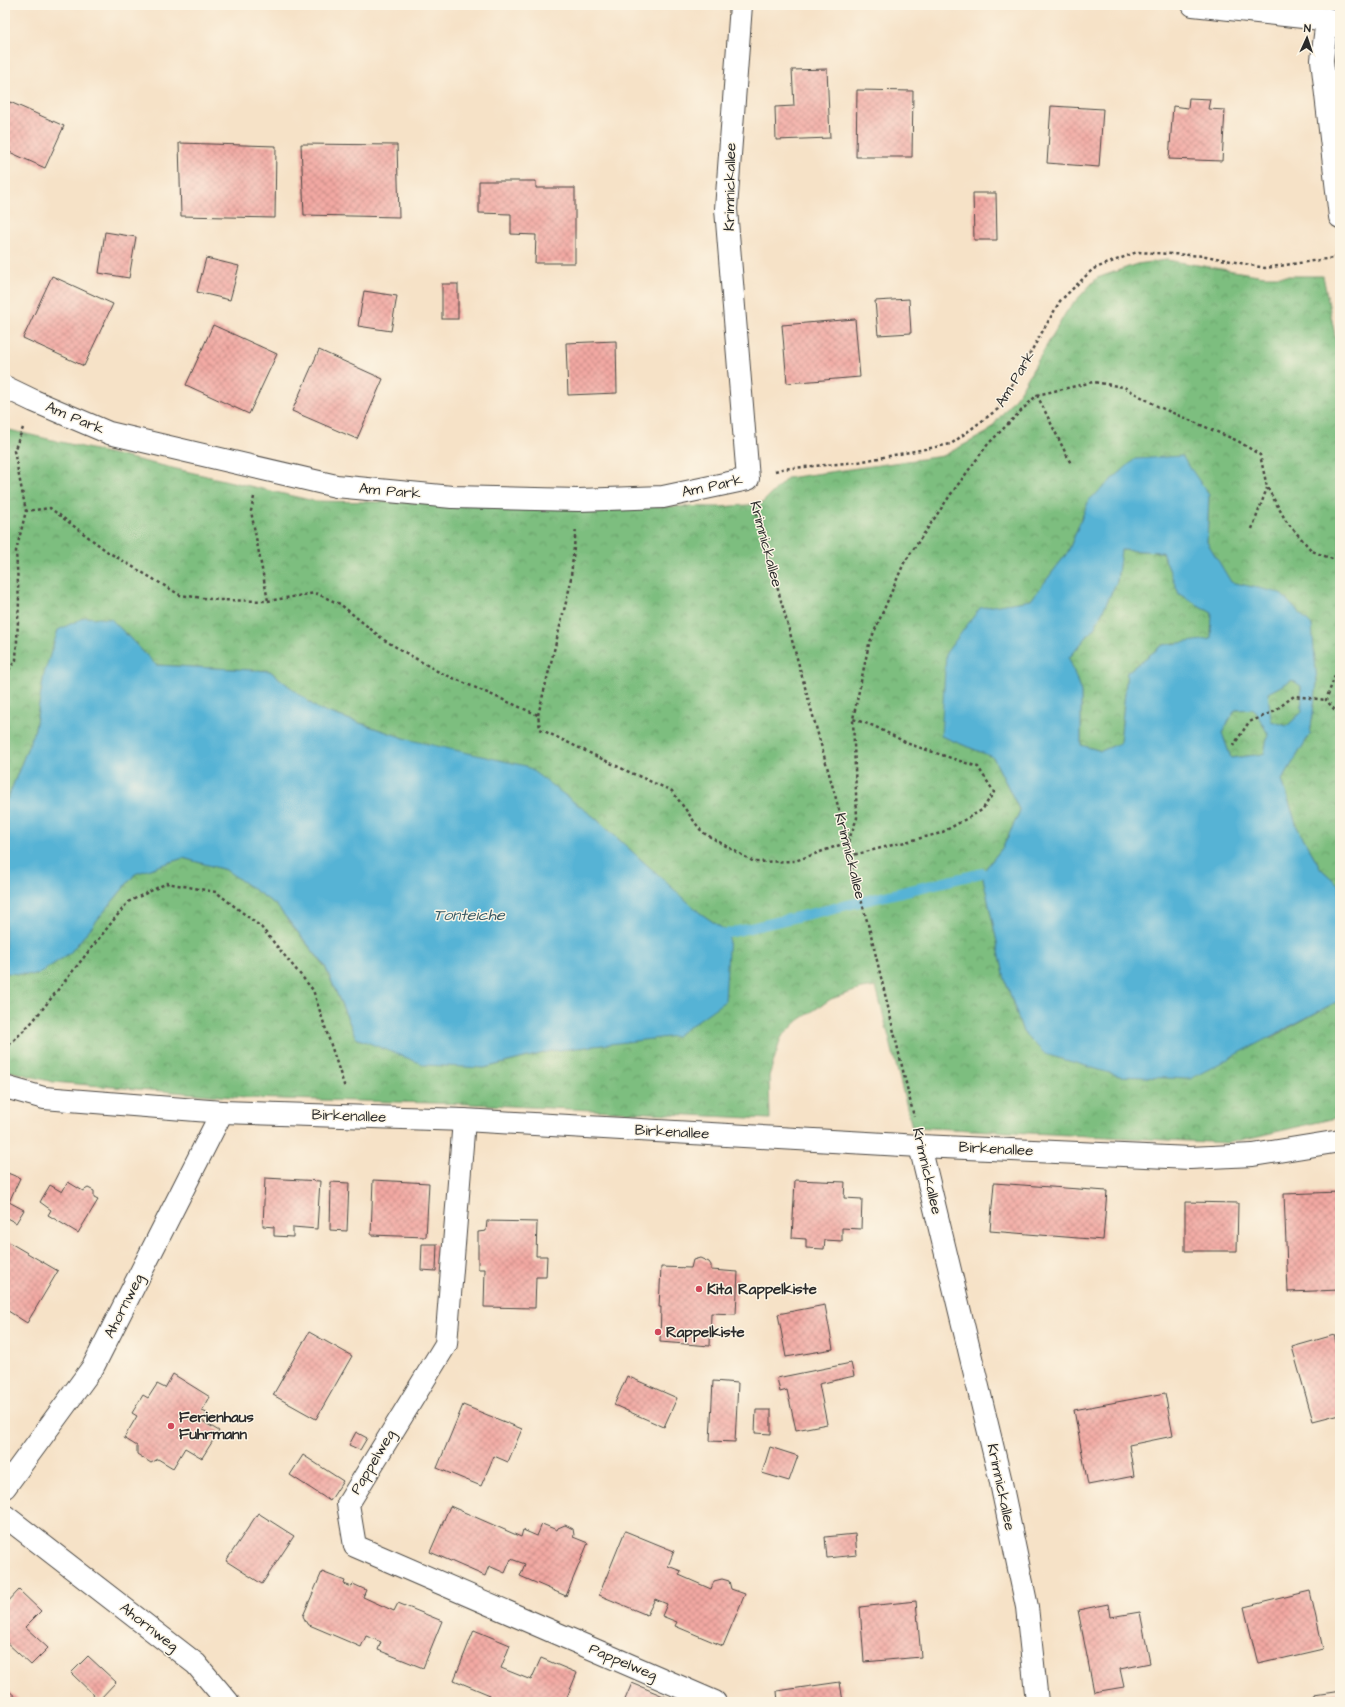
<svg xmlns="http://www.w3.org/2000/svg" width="1345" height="1707" font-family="'Architects Daughter',sans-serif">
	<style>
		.forest { fill: url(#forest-crowns); stroke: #547455 }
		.water { fill: #57b3d5; stroke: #416f80; fill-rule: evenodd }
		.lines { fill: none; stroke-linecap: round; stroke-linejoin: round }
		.stream { stroke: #57b3d5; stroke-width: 10 }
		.building { fill: url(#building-cross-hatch) }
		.minor-casing { stroke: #494642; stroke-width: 24 }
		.path { stroke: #494642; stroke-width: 2.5; stroke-dasharray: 3 3; stroke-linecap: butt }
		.minor { stroke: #fff; stroke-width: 22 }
		.poi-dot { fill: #d1495b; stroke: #fcf5e5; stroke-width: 1.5 }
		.labels { text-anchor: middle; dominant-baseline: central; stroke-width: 3; stroke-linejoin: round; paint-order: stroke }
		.street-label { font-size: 15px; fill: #2b2b2b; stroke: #fcf5e5 }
		.poi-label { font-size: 15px; font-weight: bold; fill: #2b2b2b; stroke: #fcf5e5; text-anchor: start }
		.water-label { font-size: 16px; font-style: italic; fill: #3a5b66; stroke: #fcf5e5 }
	</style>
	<defs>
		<pattern id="forest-crowns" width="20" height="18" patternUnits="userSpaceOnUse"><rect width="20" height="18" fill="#7dbe7f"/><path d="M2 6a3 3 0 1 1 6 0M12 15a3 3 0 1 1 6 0" fill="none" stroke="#679b68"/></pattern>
		<pattern id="building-cross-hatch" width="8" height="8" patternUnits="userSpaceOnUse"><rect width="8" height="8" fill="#f3a9a3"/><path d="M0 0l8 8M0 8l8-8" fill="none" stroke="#c58a85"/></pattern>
	</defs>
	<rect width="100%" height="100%" fill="#fcf5e5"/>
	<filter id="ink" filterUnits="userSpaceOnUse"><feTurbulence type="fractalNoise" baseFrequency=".025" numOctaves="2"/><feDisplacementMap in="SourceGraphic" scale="8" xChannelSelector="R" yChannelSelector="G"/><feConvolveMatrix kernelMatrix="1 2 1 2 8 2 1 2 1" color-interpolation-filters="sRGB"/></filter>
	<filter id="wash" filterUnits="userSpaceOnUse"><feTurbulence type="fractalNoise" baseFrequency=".012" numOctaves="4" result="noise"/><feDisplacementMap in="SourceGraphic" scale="16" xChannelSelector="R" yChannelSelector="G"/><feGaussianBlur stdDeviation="0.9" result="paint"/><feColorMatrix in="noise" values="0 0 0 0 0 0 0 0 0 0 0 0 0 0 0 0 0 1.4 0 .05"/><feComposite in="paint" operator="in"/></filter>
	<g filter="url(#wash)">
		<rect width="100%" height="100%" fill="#f6e2c7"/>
		<g class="forest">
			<polygon points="1167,260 1264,276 1323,276 1340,360 1340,886 1321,869 1297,827 1282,780 1310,734 1317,683 1280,594 1231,583 1207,542 1209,495 1089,500 1068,552 1031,600 980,609 941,736 993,757 1020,811 1003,847 982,873 1005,979 1023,1032 1045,1054 1272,1037 1340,1000 1340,1117 1228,1143 912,1127 876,987 861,989 831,999 799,1020 781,1038 769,1076 770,1119 470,1104 246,1098 53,1082 5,1070 5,973 37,975 70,953 135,874 183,858 226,870 276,905 325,967 356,1038 484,1068 552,1051 729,933 700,913 594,817 410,740 318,709 270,671 156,665 111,619 44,674 35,729 8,798 5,801 5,429 314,501 719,507 761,504 787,478 943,456 988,432 1019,393 1068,309 1097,278 1137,264"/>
			<polygon points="1121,550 1162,552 1179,594 1212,613 1211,640 1163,645 1127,672 1120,743 1101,751 1081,745 1081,692 1069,658 1095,627 1117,581"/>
			<polygon points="1292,680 1301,685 1302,712 1287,726 1270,721 1268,693"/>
			<polygon points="1255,709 1268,734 1264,754 1231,758 1222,733 1235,710"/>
		</g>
		<g class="water">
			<path d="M1182 456 1209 495 1207 542 1231 582 1280 593 1312 626 1317 683 1310 734 1282 780 1297 827 1321 869 1340 886V1000L1190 1079 1120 1076 1045 1054 1023 1032 1005 979 982 873 1003 847 1020 811 993 757 941 736 946 653 980 608 1031 600 1068 552 1089 500 1135 459ZM1121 550 1162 552 1179 594 1212 613 1211 639 1163 645 1127 672 1120 743 1101 751 1081 745V692L1069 658 1095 627 1117 581ZM1292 680 1301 686 1302 712 1287 726 1271 721 1268 693ZM1254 709 1268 734 1264 754 1231 758 1222 733 1235 710Z"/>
			<polygon points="85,617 111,619 156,665 270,671 318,709 410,740 526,766 594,817 700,913 729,933 725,1001 676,1036 552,1051 484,1068 425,1065 356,1038 325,966 276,905 226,870 183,858 135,874 70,953 37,975 5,973 5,801 8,798 35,729 44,674 58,630"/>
		</g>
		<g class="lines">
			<polyline class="stream" points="729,933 982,873"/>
		</g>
		<g id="blocks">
			<g class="building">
				<polygon points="827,69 830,138 776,140 775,107 794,106 792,70"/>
				<polygon points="857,90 913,91 912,157 856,157"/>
				<polygon points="1189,98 1210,99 1208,109 1225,110 1222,161 1169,159 1173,106 1188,108"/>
				<polygon points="10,102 64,126 45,168 5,150 5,113"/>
				<polygon points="1051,106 1103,109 1099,167 1047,163"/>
				<polygon points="179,143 276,146 275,218 181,216"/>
				<polygon points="301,144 397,145 399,217 304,215"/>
				<polygon points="479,181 536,181 536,188 575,188 575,263 535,263 536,235 511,234 511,214 479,213"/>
				<polygon points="973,193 996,193 997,240 974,240"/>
				<polygon points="105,232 136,237 129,278 99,273"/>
				<polygon points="206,258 239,266 230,300 197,292"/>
				<polygon points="52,276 113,304 84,366 23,338"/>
				<rect x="442" y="284" width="16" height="35"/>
				<polygon points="364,291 397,296 391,331 358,326"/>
				<polygon points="909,299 911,333 878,335 875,301"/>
				<polygon points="855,319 860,377 787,383 782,325"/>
				<polygon points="213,325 277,354 249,414 186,385"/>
				<polygon points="616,341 617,393 568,395 566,343"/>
				<polygon points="319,350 383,379 357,439 292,411"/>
				<polygon points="5,1172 20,1178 9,1202 24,1210 16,1223 5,1217"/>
				<polygon points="265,1178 320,1181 317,1229 293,1227 293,1237 274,1236 274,1227 263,1226"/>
				<polygon points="373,1180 429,1183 426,1237 371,1235"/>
				<polygon points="795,1180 845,1182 844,1198 862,1199 861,1229 842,1228 842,1241 825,1240 824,1249 806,1248 806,1239 792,1238"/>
				<polygon points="68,1182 83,1191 88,1188 94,1191 94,1198 98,1200 78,1233 48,1215 51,1210 40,1202 50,1185 62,1192"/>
				<polygon points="331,1182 349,1183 347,1231 330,1230"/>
				<polygon points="994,1183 1107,1191 1103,1240 990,1231"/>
				<polygon points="1340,1192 1340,1290 1288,1292 1284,1194"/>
				<polygon points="1185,1202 1238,1203 1237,1251 1185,1251"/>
				<polygon points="487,1221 537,1222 536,1256 547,1256 546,1277 536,1277 535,1308 484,1307 485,1269 478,1269 478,1232 486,1231"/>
				<polygon points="5,1240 58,1271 27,1323 5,1309"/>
				<polygon points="422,1244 437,1244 436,1271 421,1270"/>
				<polygon points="700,1258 709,1262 711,1265 711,1270 738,1272 736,1314 711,1313 710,1346 660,1342 661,1307 659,1307 661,1267 691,1268 693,1260"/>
				<polygon points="825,1305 833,1349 786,1357 778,1314"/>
				<polygon points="309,1332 352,1356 316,1419 273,1395"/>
				<polygon points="1334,1335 1340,1357 1340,1414 1313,1421 1292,1347"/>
				<polygon points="851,1363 854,1376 819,1384 827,1424 796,1430 787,1390 780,1392 777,1378"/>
				<polygon points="173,1374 210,1397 202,1411 207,1413 202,1421 219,1431 202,1458 185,1448 173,1468 158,1459 151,1463 137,1454 137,1446 124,1438 137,1416 132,1413 143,1395 148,1398 157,1384 165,1388"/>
				<polygon points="627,1376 677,1398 664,1427 614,1405"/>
				<polygon points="713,1381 738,1383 735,1442 710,1441"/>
				<polygon points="1165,1393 1173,1436 1129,1445 1134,1476 1088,1485 1074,1410"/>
				<polygon points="463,1405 522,1429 508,1462 494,1456 481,1486 437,1468"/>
				<polygon points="756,1410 771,1410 771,1434 755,1433"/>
				<polygon points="356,1432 367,1438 360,1450 349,1445"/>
				<polygon points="770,1447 798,1456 789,1481 762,1473"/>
				<polygon points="303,1455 343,1481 330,1501 290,1475"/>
				<polygon points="450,1506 521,1537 523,1530 537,1536 542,1524 557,1530 558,1528 565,1525 573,1529 574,1535 573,1537 588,1543 566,1596 520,1576 525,1564 511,1559 505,1573 489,1566 485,1576 430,1552"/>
				<polygon points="258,1513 294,1536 262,1584 226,1561"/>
				<polygon points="625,1531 674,1551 668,1566 681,1571 679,1575 711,1589 714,1581 722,1579 729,1581 731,1589 745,1594 723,1646 675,1626 677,1622 662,1616 667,1604 655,1599 647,1615 599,1595"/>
				<polygon points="855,1534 857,1555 827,1558 825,1537"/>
				<polygon points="322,1572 345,1581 344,1584 352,1587 353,1584 366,1590 363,1597 394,1611 398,1603 442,1621 423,1668 378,1650 381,1642 366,1636 361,1647 307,1624 303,1616"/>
				<polygon points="19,1590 41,1611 25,1627 48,1648 31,1665 5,1641 5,1605"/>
				<polygon points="1310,1591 1323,1649 1258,1664 1244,1607"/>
				<polygon points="916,1601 921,1657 864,1662 860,1607"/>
				<polygon points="1108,1604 1110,1617 1140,1612 1150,1663 1120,1669 1124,1687 1094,1692 1078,1610"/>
				<polygon points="474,1630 510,1645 501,1668 531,1680 541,1658 577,1673 565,1702 487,1702 490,1695 454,1680"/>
				<polygon points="88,1656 116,1682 99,1700 71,1673"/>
				<polygon points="840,1682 843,1702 778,1702 777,1691"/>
				<polygon points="632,1683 678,1702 624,1702"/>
				<polygon points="5,1687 21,1702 5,1702"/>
				<polygon points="1340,1692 1340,1702 1314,1702 1313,1696"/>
			</g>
		</g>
	</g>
	<g filter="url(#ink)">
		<use href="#blocks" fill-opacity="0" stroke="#494642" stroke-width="1"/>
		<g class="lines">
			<defs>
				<g id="minor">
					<polyline points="1193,5 1340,21"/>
					<polyline points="1327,19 1322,60 1340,217"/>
					<polyline points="5,387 34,401 109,433 336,486 452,497 579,500 663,497 748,479 726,209 741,5"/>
					<polyline points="5,1087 44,1098 222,1112 464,1120 920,1146 1190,1158 1253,1155 1340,1141"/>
					<polyline points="464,1120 446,1344 348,1504 355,1546 715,1702"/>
					<polyline points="920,1146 1000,1478 1027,1607 1037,1702"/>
					<polyline points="5,1487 93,1367 222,1112"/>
					<polyline points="5,1516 196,1664 228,1702"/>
				</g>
			</defs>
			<use href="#minor" class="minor-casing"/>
			<g class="path">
				<polyline points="1037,395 1071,464"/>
				<polyline points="23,428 14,451 26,511"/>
				<polyline points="775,471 782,469 858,462 951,444 998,409 1060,301 1093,269 1137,252 1206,256 1265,268 1340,257"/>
				<polyline points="254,497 251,511 268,601"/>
				<polyline points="755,507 848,842 853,871 871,935 914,1117"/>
				<polyline points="1252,529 1267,488"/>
				<polyline points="1340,672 1335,676 1326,700 1340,716"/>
				<polyline points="5,675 16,660 19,601 16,551 26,511 50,508 108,552 180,595 218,600 268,601 315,593 340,604 384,640 437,671 538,715 540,729 627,771 672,791 702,832 754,862 795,861 848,842 857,818 853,719 869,644 904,563 951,494 988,444 1037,395 1093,382 1124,387 1159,407 1238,441 1260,455 1267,487 1286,521 1312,551 1340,562"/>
				<polyline points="538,715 570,586 576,528"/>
				<polyline points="1233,746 1249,722 1273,712 1294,696 1326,700"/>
				<polyline points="849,856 941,833 982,810 994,792 978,767 909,744 874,726 853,719"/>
				<polyline points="5,1049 33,1021 128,902 167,883 216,892 261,927 313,990 345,1088"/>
			</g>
			<use href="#minor" class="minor"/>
		</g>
	</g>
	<g class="poi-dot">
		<circle cx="699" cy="1289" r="4"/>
		<circle cx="658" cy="1332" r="4"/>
		<circle cx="171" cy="1426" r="4"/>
	</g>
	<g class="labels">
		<g class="street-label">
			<text transform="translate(730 187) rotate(-89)">Krimnickallee</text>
			<text transform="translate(1015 379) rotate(-59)">Am Park</text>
			<text transform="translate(75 418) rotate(23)">Am Park</text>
			<text transform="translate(712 486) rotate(-12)">Am Park</text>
			<text transform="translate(390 491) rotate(5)">Am Park</text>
			<text transform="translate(766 544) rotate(75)">Krimnickallee</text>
			<text transform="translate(850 856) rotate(76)">Krimnickallee</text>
			<text transform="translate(349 1116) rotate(2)">Birkenallee</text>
			<text transform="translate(672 1132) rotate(3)">Birkenallee</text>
			<text transform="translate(996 1149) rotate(3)">Birkenallee</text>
			<text transform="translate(927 1171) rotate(77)">Krimnickallee</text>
			<text transform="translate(124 1306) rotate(-63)">Ahornweg</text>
			<text transform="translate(373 1462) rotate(-59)">Pappelweg</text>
			<text transform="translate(1001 1487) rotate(78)">Krimnickallee</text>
			<text transform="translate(149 1627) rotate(38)">Ahornweg</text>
			<text transform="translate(623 1662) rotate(23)">Pappelweg</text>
		</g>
		<g class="poi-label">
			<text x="707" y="1289">Kita Rappelkiste</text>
			<text x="666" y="1332">Rappelkiste</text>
			<text x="179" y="1417">Ferienhaus<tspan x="179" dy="17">Fuhrmann</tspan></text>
		</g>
		<g class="water-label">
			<text x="469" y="915">Tonteiche</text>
		</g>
	</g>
	<rect width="1345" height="1707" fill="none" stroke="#fcf5e5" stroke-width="20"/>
	<g transform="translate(1307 38) rotate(3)" stroke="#fcf5e5" stroke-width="3" paint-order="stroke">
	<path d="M0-3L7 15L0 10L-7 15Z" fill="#2b2b2b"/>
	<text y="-6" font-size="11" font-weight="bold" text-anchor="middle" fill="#2b2b2b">N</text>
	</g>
</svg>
